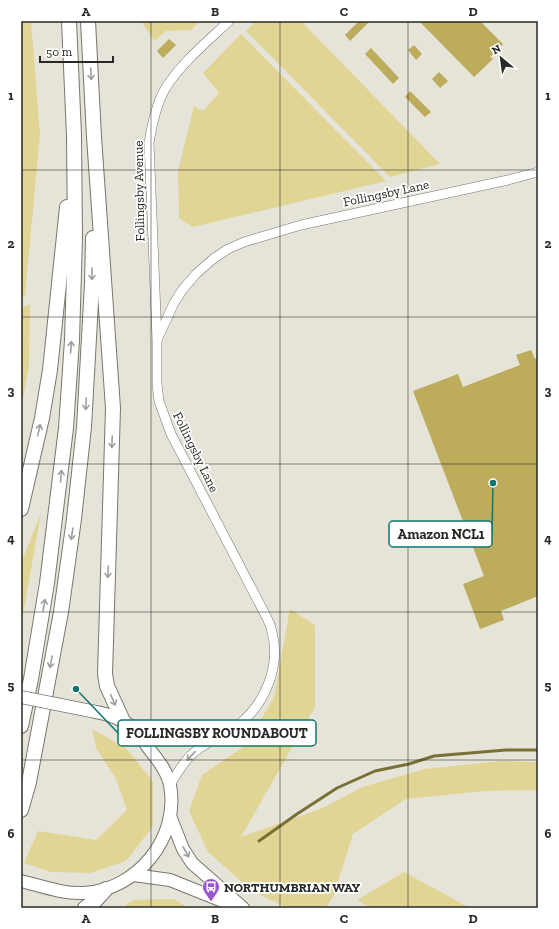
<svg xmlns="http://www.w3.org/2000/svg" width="559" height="929" font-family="'Zilla Slab',serif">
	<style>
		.green { fill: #e1d595 }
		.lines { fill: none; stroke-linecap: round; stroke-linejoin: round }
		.stream { stroke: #7a6f35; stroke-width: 3 }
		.building { fill: #bcac5b }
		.tertiary-casing { stroke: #78776d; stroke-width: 10 }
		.primary-casing { stroke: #78776d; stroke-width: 14 }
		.motorway-casing { stroke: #78776d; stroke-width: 16 }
		.tertiary { stroke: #fff; stroke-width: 9 }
		.primary { stroke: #fff; stroke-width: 12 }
		.motorway { stroke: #fff; stroke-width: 14 }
		.primary-bridge-casing { stroke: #78776d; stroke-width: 14; stroke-linecap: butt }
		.primary-bridge { stroke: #fff; stroke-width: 12 }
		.oneway { stroke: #9e9e9c }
		.grid { fill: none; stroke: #282824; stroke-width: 1; stroke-opacity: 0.55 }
		.labels { text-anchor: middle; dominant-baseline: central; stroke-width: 3.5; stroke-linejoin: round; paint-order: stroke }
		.street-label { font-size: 13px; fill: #282824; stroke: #fff }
		.poi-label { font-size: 13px; font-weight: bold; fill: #282824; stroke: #fff; text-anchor: start }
		.leader { fill: none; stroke: #0f766e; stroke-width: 1.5 }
		.callout-dot { fill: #0f766e; stroke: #fff; stroke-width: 1.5 }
		.callout { fill: #fff; stroke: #0f766e; stroke-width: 1.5 }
		.callout-label { font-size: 14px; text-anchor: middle; font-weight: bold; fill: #282824 }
		.neatline { fill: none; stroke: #282824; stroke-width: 1.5 }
		.grid-label { font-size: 13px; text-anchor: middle; font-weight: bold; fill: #282824 }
	</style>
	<rect width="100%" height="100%" fill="#e6e4d9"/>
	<g class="green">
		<polygon points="21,21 31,21 40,134 25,296 21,298"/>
		<polygon points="141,21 200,21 191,30 166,31 154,41"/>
		<polygon points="256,21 301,21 440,164 390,177 246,31"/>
		<polygon points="241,34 386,181 193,227 179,218 178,171 194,106 203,111 219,93 203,73"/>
		<polygon points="30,304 29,366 21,409 21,308"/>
		<polygon points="41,513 21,626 21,563"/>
		<polygon points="290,609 315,625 315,707 241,837 323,808 362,787 425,769 501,761 538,762 538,790 484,791 406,799 353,834 333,897 326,908 288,908 252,891 208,852 189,811 202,775 246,745 274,697"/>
		<polygon points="92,729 127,749 153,782 153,826 126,861 90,873 51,872 24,863 38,831 96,840 127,810 116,779 96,748"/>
		<polygon points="404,872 470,908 371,908 357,900"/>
		<polygon points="174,899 189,908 122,908 134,900"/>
	</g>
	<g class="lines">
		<polyline class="stream" points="259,841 297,814 337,788 375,771 409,764 434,756 506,750 538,750"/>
	</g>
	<g class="building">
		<polygon points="359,21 370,21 350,41 345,35"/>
		<polygon points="419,21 480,21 503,44 490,57 493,59 474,77"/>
		<polygon points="169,39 176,45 163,58 157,51"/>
		<polygon points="414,45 422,54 416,60 408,50"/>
		<polygon points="371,48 399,78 393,84 365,54"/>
		<polygon points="439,72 448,81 440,88 432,79"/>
		<polygon points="410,91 431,112 425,117 405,97"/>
		<polygon points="531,350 535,359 538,357 538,596 501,611 504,620 480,629 463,584 484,576 413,391 458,374 463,387 520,365 516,355"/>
	</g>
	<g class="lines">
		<defs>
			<g id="tertiary">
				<path d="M157 339 149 143C152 124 156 105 165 89 181 63 207 42 229 21"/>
				<path d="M133 728C145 732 157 739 170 740 185 742 199 738 214 736"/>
				<path d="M170 785C176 775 183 763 191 755 205 742 223 736 238 725 265 705 281 665 272 632 271 627 269 622 267 618L171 434 159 401 157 384V340L174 303 183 289 196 274 213 259 228 249 244 242 301 225 508 180 538 172"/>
			</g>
			<g id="primary">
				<polyline points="170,816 183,849 192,863 243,908"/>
				<polyline points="134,875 170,880 235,906"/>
				<path d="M21 881C41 886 63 894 84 893 137 890 180 838 170 785 167 770 156 758 147 746 143 740 138 732 132 727 122 719 108 714 96 712"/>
			</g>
			<g id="motorway">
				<polyline points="88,21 94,137 113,408 105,674 107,686 123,721"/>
				<polyline points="21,509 42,418 50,370 67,207"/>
				<polyline points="21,726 31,679 47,583 66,428 72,340 75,237 74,135 69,21"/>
				<polyline points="21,810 29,782 61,612 74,519 84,427 92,284 93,238"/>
				<polyline points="85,908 95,901 106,889"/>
			</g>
		</defs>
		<use href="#tertiary" class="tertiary-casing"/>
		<use href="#primary" class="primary-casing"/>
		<use href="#motorway" class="motorway-casing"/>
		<use href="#tertiary" class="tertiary"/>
		<use href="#primary" class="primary"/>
		<use href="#motorway" class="motorway"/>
		<defs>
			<polyline id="primary-bridge" points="21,697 96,712"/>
		</defs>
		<use href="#primary-bridge" class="primary-bridge-casing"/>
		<use href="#primary-bridge" class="primary-bridge"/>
	</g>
	<defs><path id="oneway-shaft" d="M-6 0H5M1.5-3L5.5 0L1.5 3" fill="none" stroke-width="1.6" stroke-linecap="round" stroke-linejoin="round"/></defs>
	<g class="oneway">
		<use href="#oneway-shaft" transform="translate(91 74) rotate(87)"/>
		<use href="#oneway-shaft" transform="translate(92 274) rotate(91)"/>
		<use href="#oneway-shaft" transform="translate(71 347) rotate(-86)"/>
		<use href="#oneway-shaft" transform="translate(86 404) rotate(93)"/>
		<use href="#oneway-shaft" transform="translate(39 430) rotate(-77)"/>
		<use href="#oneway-shaft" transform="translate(112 442) rotate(92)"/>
		<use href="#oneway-shaft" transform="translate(61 476) rotate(-84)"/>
		<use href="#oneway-shaft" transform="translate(72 534) rotate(98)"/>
		<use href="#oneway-shaft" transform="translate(108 572) rotate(92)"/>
		<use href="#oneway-shaft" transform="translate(44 605) rotate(-80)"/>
		<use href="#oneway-shaft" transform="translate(51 662) rotate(101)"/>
		<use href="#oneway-shaft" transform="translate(113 700) rotate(66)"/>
		<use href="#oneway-shaft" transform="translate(191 756) rotate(133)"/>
		<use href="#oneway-shaft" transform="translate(186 852) rotate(61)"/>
	</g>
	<path class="grid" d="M151 21V908M280 21V908M408 21V908M21 170H538M21 317H538M21 464H538M21 612H538M21 760H538"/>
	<defs>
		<symbol id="bus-pin" viewBox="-11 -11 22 30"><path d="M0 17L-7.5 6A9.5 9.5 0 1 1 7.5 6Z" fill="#9b57cc" stroke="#fff"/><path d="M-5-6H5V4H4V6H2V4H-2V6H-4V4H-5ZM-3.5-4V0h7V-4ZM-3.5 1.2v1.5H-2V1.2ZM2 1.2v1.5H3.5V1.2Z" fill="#fff"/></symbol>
	</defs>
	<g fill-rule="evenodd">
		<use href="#bus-pin" x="201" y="877" width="20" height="27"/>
	</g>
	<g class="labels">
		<g class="street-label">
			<text transform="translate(139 191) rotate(-91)">Follingsby Avenue</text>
			<text transform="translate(386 193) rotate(-12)">Follingsby Lane</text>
			<text transform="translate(196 452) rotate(64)">Follingsby Lane</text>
		</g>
		<g class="poi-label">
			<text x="224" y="887">NORTHUMBRIAN WAY</text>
		</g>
	</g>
	<path class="leader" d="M493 483L492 534M76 689L118 733"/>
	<g class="callout-dot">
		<circle cx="493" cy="483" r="4"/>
		<circle cx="76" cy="689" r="4"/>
	</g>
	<g class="callout">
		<rect x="389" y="521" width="103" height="26" rx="4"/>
		<rect x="118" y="720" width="198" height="26" rx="4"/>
	</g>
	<g class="callout-label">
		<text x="441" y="539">Amazon NCL1</text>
		<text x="217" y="738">FOLLINGSBY ROUNDABOUT</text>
	</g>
	<rect width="559" height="929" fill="none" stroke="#ffffff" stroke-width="44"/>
	<g transform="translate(501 58) rotate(331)" stroke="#ffffff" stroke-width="3" paint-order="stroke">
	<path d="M0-3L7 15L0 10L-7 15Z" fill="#282824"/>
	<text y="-6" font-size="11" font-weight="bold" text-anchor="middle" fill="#282824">N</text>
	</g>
	<path d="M40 56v6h73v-6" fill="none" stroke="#282824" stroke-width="2"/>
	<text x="46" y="56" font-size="12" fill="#282824" stroke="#ffffff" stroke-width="3" paint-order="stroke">50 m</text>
	<rect x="22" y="22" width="515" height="885" class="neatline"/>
	<g class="grid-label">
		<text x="86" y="16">A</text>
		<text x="215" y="16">B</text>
		<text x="344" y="16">C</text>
		<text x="473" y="16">D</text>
		<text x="11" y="100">1</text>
		<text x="548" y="100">1</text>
		<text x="11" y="248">2</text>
		<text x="548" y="248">2</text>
		<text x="11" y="395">3</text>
		<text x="548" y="395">3</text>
		<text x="11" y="543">4</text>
		<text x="548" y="543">4</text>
		<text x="11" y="690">5</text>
		<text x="548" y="690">5</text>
		<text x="11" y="838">6</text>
		<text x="548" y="838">6</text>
		<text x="86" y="923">A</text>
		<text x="215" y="923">B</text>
		<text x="344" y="923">C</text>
		<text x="473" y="923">D</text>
	</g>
</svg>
